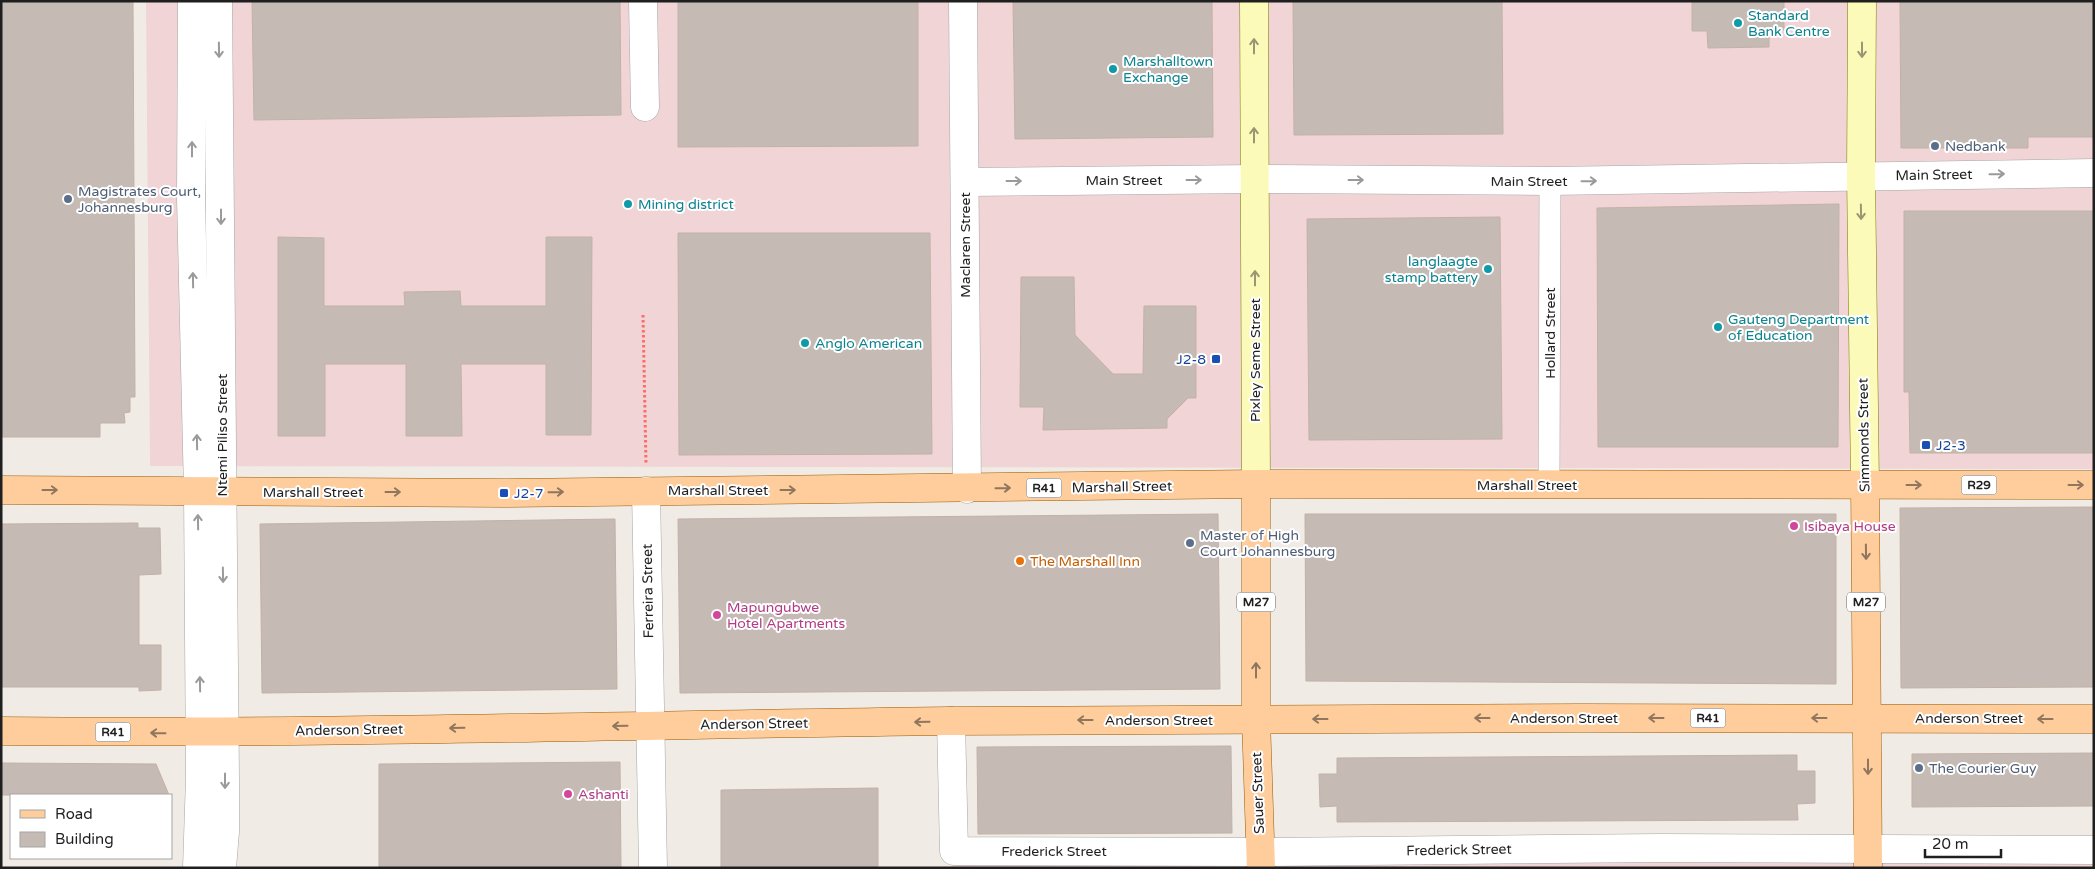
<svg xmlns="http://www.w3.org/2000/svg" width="2095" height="869" font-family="'Varela Round',sans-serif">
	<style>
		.commercial { fill: #f1d4d5 }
		.building { fill: #c5bbb4; stroke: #c3b1a7 }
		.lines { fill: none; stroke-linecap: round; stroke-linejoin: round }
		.pedestrian-casing { stroke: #a6a6a6; stroke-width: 22 }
		.minor-casing { stroke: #a6a6a6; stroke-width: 29 }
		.tertiary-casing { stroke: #a6a6a6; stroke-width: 29 }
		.secondary-casing { stroke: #787b01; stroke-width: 29 }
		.primary-casing { stroke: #9a5b00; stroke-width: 29 }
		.path { stroke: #fe6c68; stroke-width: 3; stroke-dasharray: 2.5 2.5; stroke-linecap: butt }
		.pedestrian { stroke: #fff; stroke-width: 21 }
		.minor { stroke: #fff; stroke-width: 28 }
		.tertiary { stroke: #fff; stroke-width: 28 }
		.secondary { stroke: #fcfab8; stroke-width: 28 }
		.primary { stroke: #ffcc9c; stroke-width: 28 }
		.oneway { stroke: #999773 }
		.oneway2 { stroke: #9a9a9a }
		.oneway3 { stroke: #8f765e }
		.culture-dot { fill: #0f9aa8; stroke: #fff; stroke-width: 2 }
		.service-dot { fill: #5c6f8a; stroke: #fff; stroke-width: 2 }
		.transit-dot { fill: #1a4fb4; stroke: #fff; stroke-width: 2 }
		.hotel-dot { fill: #d1479c; stroke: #fff; stroke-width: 2 }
		.food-dot { fill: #e8710a; stroke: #fff; stroke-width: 2 }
		.labels { text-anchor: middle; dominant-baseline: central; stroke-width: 4; stroke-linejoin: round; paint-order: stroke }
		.shield { fill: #fff; stroke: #626262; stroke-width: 1 }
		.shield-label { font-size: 12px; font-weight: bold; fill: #1f1f1f }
		.culture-label { font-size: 14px; fill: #0d838f; stroke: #fff; text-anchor: start }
		.service-label { font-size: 14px; fill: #4e5e75; stroke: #fff; text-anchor: start }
		.street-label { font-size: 14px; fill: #1f1f1f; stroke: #fff }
		.transit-label { font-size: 14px; fill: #164399; stroke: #fff; text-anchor: start }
		.hotel-label { font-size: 14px; fill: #b23c85; stroke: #fff; text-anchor: start }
		.food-label { font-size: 14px; fill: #c56008; stroke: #fff; text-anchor: start }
	</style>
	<rect width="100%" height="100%" fill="#f0ece5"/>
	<g class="commercial">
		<polygon points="146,1 2094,1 2094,469 150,466"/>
		<polygon points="2094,860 2094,868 952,868 953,863"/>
	</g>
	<g class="building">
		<polygon points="1,1 133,1 135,397 130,397 130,412 124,413 125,423 100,423 100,437 1,437"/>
		<polygon points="252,1 620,1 621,115 254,120"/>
		<polygon points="678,1 918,1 918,146 678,147"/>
		<polygon points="1013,1 1212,1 1213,137 1015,139"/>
		<polygon points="1293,1 1502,1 1503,134 1294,135"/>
		<polygon points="1692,1 1784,1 1784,30 1769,30 1769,47 1708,48 1707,31 1692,31"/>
		<polygon points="1900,1 2094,1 2094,137 2028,137 2028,148 1901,148"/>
		<polygon points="1839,204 1838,447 1598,447 1597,208"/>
		<polygon points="1904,211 2094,211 2094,453 1910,453 1909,392 1904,392"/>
		<polygon points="1500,217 1502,439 1309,440 1307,219"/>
		<polygon points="678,233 930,233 932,454 679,455"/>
		<polygon points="278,237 324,238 324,306 405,306 404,292 460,291 461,306 546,306 546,237 592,237 591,435 546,435 546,364 461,364 462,436 406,436 406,364 325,364 325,436 278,436"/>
		<polygon points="1021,277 1074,277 1075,335 1113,374 1143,374 1144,306 1196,306 1196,398 1188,398 1167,419 1167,428 1043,430 1044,407 1020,407"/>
		<polygon points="2094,507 2094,687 1901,688 1900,508"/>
		<polygon points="1218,514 1220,689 680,693 678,519"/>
		<polygon points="1305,514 1836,514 1836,684 1306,681"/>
		<polygon points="615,519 617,689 262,693 260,524"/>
		<polygon points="138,523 138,528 160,528 161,574 139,575 139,645 161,645 161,690 139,691 139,687 1,687 1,524"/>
		<polygon points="1231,746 1232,833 978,834 977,747"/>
		<polygon points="2094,753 2094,806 1912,807 1912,754"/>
		<polygon points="1797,755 1797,771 1815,771 1815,803 1797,804 1798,820 1337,822 1337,806 1320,807 1319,774 1337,774 1337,758"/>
		<polygon points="620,762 621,868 379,868 379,764"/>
		<polygon points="1,763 156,764 169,795 1,795"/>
		<polygon points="878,788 878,868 721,868 721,790"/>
	</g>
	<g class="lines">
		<defs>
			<polyline id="pedestrian" points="1549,485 1550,181"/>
			<g id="minor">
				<polyline points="643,1 645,107"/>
				<polyline points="963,1 967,489"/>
				<polyline points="965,182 1255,179 1550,181 2094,173"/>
				<polyline points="646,491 653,868"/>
				<polyline points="951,721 954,851 1260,852 1660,848 2094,850"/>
			</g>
			<g id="tertiary">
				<polyline points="192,1 191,198 198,491 200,778 197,868"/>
				<polyline points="218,1 225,779 225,832 222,868"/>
			</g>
			<g id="secondary">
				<polyline points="1254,1 1256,484"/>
				<polyline points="1862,1 1861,175 1865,485"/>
			</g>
			<g id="primary">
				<polyline points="1256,484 1256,719 1261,868"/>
				<polyline points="1865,485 1868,868"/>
				<polyline points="1,490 504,493 1256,484 2094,485"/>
				<path d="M1 731C317 734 632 725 948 721 1330 717 1712 718 2094 719"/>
			</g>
		</defs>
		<use href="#pedestrian" class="pedestrian-casing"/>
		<use href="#minor" class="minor-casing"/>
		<use href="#tertiary" class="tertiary-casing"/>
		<use href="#secondary" class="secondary-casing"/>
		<use href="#primary" class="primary-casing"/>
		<polyline class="path" points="643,315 646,464"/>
		<use href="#pedestrian" class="pedestrian"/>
		<use href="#minor" class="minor"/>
		<use href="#tertiary" class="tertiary"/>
		<use href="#secondary" class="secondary"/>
		<use href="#primary" class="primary"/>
	</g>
	<defs><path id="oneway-shaft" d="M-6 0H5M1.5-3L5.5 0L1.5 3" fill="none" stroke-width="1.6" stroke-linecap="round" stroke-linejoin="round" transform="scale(1.25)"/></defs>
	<g class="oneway">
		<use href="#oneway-shaft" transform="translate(1254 46) rotate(-90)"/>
		<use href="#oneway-shaft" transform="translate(1862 50) rotate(90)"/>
		<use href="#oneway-shaft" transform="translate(1254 135) rotate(-90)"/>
		<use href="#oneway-shaft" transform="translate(1861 212) rotate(89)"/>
		<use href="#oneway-shaft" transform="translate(1255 278) rotate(-90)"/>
	</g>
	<g class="oneway2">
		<use href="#oneway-shaft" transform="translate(219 50) rotate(89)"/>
		<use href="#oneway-shaft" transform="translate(192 149) rotate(-90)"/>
		<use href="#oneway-shaft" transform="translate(1997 174) rotate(-1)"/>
		<use href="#oneway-shaft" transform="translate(1194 180)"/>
		<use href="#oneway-shaft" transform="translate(1356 180)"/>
		<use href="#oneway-shaft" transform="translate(1014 181)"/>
		<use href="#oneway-shaft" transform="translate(1589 181) rotate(-1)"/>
		<use href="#oneway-shaft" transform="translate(221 217) rotate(90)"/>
		<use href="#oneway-shaft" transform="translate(193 280) rotate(-91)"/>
		<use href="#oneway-shaft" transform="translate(197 442) rotate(-91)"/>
		<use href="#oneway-shaft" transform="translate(198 522) rotate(-91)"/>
		<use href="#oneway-shaft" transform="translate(223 575) rotate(89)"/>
		<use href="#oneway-shaft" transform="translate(200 684) rotate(-91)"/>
		<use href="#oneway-shaft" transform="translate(225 781) rotate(90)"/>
	</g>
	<g class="oneway3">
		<use href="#oneway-shaft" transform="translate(1914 485)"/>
		<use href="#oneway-shaft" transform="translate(2076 485)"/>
		<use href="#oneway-shaft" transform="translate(1003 488) rotate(-1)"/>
		<use href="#oneway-shaft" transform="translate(50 490)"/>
		<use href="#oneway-shaft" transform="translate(788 490)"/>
		<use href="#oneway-shaft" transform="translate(393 492)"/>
		<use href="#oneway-shaft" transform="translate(556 492) rotate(-1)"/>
		<use href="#oneway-shaft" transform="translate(1866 552) rotate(89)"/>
		<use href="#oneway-shaft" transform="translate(1256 670) rotate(-90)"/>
		<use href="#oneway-shaft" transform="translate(1482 718) rotate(180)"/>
		<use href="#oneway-shaft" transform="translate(1656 718) rotate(-180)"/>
		<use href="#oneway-shaft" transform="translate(1819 718) rotate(-180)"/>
		<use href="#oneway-shaft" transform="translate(1320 719) rotate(180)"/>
		<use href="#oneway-shaft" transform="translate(2045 719) rotate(-180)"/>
		<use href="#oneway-shaft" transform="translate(1085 720) rotate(180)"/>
		<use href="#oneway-shaft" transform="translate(922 722) rotate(179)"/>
		<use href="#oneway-shaft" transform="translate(620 726) rotate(179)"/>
		<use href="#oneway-shaft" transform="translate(457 728) rotate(179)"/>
		<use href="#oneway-shaft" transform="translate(158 733) rotate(-179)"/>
		<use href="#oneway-shaft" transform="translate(1868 767) rotate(90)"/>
	</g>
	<g class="culture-dot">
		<circle cx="1738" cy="23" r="5"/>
		<circle cx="1113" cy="69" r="5"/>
		<circle cx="628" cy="204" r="5"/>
		<circle cx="1488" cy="269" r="5"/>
		<circle cx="1718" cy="327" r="5"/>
		<circle cx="805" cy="343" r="5"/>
	</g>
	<g class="service-dot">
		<circle cx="1935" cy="146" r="5"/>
		<circle cx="68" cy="199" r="5"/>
		<circle cx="1190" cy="543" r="5"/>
		<circle cx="1919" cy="768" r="5"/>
	</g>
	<g class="transit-dot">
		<rect x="1211" y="354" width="10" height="10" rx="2.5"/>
		<rect x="1921" y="440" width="10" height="10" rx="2.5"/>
		<rect x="499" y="488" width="10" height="10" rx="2.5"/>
	</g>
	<g class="hotel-dot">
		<circle cx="1794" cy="526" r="5"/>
		<circle cx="717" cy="615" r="5"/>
		<circle cx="568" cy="794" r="5"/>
	</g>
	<circle class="food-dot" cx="1020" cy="561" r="5"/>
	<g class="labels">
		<g class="shield">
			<rect x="1961.5" y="475.5" width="35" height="19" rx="4"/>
			<rect x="1026.5" y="478.5" width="35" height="19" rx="4"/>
			<rect x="1237" y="592.5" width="38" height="19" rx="4"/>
			<rect x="1847" y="592.5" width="38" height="19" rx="4"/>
			<rect x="1690.5" y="708.5" width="35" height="19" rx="4"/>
			<rect x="95.5" y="722.5" width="35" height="19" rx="4"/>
		</g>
		<g class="shield-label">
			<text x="1979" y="485">R29</text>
			<text x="1044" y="488">R41</text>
			<text x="1256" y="602">M27</text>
			<text x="1866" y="602">M27</text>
			<text x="1708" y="718">R41</text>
			<text x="113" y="732">R41</text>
		</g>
		<g class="culture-label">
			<text x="1748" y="15">Standard<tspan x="1748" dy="16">Bank Centre</tspan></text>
			<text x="1123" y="61">Marshalltown<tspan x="1123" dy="16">Exchange</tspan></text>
			<text x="638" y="204">Mining district</text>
			<text x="1478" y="261" text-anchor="end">langlaagte<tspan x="1478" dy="16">stamp battery</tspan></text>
			<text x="1728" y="319">Gauteng Department<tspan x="1728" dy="16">of Education</tspan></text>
			<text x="815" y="343">Anglo American</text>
		</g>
		<g class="service-label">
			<text x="1945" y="146">Nedbank</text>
			<text x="78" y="191">Magistrates Court,<tspan x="78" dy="16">Johannesburg</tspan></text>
			<text x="1200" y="535">Master of High<tspan x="1200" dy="16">Court Johannesburg</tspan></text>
			<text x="1929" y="768">The Courier Guy</text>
		</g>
		<g class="street-label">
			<text transform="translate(1934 175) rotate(-1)">Main Street</text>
			<text x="1124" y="180">Main Street</text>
			<text x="1529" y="181">Main Street</text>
			<text transform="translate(965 245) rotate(-90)">Maclaren Street</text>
			<text transform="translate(1550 333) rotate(-90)">Hollard Street</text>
			<text transform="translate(1255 360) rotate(-90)">Pixley Seme Street</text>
			<text transform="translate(222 435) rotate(-90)">Ntemi Piliso Street</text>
			<text transform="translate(1864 435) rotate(-91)">Simmonds Street</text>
			<text x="1527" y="485">Marshall Street</text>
			<text transform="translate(1122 487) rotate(-1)">Marshall Street</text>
			<text x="718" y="490">Marshall Street</text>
			<text x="313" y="492">Marshall Street</text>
			<text transform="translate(648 591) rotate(-91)">Ferreira Street</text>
			<text x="1564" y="718">Anderson Street</text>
			<text x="1969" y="718">Anderson Street</text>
			<text x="1159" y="720">Anderson Street</text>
			<text transform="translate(754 724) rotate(-1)">Anderson Street</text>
			<text transform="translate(349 730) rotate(-1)">Anderson Street</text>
			<text transform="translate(1258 793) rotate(-92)">Sauer Street</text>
			<text transform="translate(1459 850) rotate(-1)">Frederick Street</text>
			<text x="1054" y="851">Frederick Street</text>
		</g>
		<g class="transit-label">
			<text x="1206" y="359" text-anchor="end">J2-8</text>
			<text x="1936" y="445">J2-3</text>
			<text x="514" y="493">J2-7</text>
		</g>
		<g class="hotel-label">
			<text x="1804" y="526">Isibaya House</text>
			<text x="727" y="607">Mapungubwe<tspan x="727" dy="16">Hotel Apartments</tspan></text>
			<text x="578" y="794">Ashanti</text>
		</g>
		<g class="food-label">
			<text x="1030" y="561">The Marshall Inn</text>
		</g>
	</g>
	<rect width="2095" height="869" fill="none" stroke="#1f1f1f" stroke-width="5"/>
	<rect x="10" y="794" width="162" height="65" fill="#ffffff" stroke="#a5a5a5"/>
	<rect x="20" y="810" width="25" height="8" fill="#ffcc9c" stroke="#a5a5a5"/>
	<text x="55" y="819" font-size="15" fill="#1f1f1f">Road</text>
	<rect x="20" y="832" width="25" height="15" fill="#c5bbb4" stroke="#a5a5a5"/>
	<text x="55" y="844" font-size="15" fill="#1f1f1f">Building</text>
	<path d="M1925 849v8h76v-8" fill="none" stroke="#1f1f1f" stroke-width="2.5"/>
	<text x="1932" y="849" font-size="15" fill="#1f1f1f" stroke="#ffffff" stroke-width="4" paint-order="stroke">20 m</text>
</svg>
